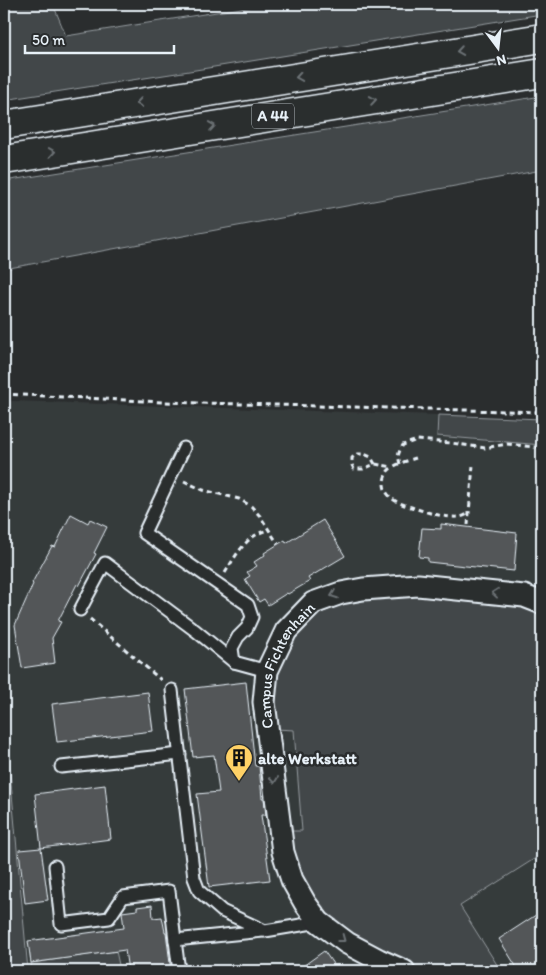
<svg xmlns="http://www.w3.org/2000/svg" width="546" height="975" font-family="Itim,sans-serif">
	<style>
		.built { fill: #363a3b }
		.green { fill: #424648; stroke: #959ca0 }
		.building { fill: #535759; stroke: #e8f1f8 }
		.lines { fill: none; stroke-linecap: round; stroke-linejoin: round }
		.lane-casing { stroke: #e8f1f8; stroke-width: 15 }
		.street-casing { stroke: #e8f1f8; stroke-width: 25 }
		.highway-casing { stroke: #e8f1f8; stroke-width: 31 }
		.path { stroke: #e8f1f8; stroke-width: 3; stroke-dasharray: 5 4; stroke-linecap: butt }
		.lane { stroke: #2a2d2e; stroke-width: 11 }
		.street { stroke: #2a2d2e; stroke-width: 21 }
		.highway { stroke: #2a2d2e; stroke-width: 28 }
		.oneway { stroke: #6c7275 }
		.labels { text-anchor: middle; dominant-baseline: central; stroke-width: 5; stroke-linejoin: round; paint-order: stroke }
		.shield { fill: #2a2d2e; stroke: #afb6bb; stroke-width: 1 }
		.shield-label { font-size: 15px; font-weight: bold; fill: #e8f1f8 }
		.street-label { font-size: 16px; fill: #e8f1f8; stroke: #2a2d2e }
		.poi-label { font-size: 16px; font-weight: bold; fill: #e8f1f8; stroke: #2a2d2e; text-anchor: start }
	</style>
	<rect width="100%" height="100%" fill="#2a2d2e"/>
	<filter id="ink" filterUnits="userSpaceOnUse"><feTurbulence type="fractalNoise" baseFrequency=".02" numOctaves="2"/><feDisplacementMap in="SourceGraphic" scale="10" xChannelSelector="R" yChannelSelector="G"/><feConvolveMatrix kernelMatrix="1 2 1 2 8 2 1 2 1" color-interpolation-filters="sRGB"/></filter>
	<g filter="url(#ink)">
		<polygon class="built" points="13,401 438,415 437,436 542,445 542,971 28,971 15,847 4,705 4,402"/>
		<g class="green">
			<polygon points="4,4 53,4 66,36 267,4 542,4 542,14 183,72 4,100"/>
			<polygon points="542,96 542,170 4,269 4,181"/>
			<polygon points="438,415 542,419 542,445 437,436"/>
			<polygon points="421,593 510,603 542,613 542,854 460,906 501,971 432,971 399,961 339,928 305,893 287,831 302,831 294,730 276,729 275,681 282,661 293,640 321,613 360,597"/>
			<polygon points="4,705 28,971 4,971"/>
			<polygon points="116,951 119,965 119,971 32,971 31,963"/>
		</g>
		<g class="building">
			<polygon points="71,514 88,523 90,519 107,527 94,553 96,554 79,586 77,584 58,621 61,622 52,638 55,663 22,668 15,625 33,584 32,583 52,546 55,547"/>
			<polygon points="323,520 345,556 308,578 310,581 288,594 287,593 268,605 264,599 259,602 245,579 250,576 247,572 257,566 254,562 265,555 264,553 285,540 286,543"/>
			<polygon points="441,524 517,533 514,571 437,563 428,562 428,558 419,557 422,528 441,529"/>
			<polygon points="246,682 255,766 259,766 262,798 264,798 266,815 261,815 270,880 209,887 197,794 219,792 214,755 193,757 185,689"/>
			<polygon points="148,692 153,731 57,742 52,704"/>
			<polygon points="105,785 111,839 41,848 35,794"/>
			<polygon points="41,848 48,900 25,903 19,850"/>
			<polygon points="152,905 153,918 162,917 165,932 166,932 171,971 128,971 125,950 31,963 28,941 124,928 122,912 137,910 137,907"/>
			<polygon points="542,911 542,965 532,971 519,971 499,939"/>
			<polygon points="324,951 338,971 296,971"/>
		</g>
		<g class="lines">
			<defs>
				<g id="lane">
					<polyline points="184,448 144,533 248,605 252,617 247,628 238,637 232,648 234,662"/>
					<polyline points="80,610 105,563 196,631 234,662 267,671"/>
					<polyline points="172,690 194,878 199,891 222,911 265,931 319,922"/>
					<polyline points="61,767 180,754"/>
					<polyline points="55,866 61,924 109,918 123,897 169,891 175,940"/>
					<polyline points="179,971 175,940 263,931"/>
				</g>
				<g id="street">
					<path id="s1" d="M404 971 379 960 347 943 319 922 305 903 292 880 283 852 264 702 267 671 286 631 313 603 341 593 363 589 418 585 524 596 542 603"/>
				</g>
				<g id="highway">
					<polyline points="4,125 542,38"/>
					<polyline points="4,160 542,73"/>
				</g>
			</defs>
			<use href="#lane" class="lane-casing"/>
			<use href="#street" class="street-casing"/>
			<use href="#highway" class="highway-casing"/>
			<g class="path">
				<polyline points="4,394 164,402 542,412"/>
				<path d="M416 458C407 461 394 464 388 471 378 486 388 499 402 504 407 506 412 507 417 509 430 513 445 518 459 517 462 517 466 515 469 513"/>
				<polyline points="375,464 371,457 364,454 357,454 352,458 352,465 354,469 363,469 375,464 393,467"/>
				<polyline points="400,464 398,456 400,450 403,445 417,440 451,443 485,448 507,444 533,447 542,447"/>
				<polyline points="184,481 203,490 239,499 251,506 260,516 278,544"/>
				<polyline points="468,525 473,465"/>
				<path d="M225 573C236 555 247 534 269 530"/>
				<polyline points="90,619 161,680"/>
			</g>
			<use href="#lane" class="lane"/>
			<use href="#street" class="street"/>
			<use href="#highway" class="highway"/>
		</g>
		<defs><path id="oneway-chevron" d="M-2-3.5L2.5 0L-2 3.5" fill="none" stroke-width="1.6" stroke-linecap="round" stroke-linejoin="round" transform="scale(1.25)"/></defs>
		<g class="oneway">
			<use href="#oneway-chevron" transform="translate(460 51) rotate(171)"/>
			<use href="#oneway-chevron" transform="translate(299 77) rotate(171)"/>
			<use href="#oneway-chevron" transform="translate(373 100) rotate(-9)"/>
			<use href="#oneway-chevron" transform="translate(139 103) rotate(171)"/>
			<use href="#oneway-chevron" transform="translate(212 126) rotate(-9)"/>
			<use href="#oneway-chevron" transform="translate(52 152) rotate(-9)"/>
			<use href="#oneway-chevron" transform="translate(495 593) rotate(-174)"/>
			<use href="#oneway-chevron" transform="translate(334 595) rotate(159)"/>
			<use href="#oneway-chevron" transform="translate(274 780) rotate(83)"/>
			<use href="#oneway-chevron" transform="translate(342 939) rotate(37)"/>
		</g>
	</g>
	<defs>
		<symbol id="building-pin" viewBox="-11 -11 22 30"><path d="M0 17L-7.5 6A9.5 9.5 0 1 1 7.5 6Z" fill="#ffd166" stroke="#2a2d2e"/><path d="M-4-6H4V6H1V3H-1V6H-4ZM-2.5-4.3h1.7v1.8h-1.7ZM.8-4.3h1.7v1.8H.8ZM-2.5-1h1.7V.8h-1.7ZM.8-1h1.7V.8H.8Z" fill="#111"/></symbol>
	</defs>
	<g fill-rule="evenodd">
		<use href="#building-pin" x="223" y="742" width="32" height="43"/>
	</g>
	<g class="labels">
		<rect class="shield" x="252" y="103.5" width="42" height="25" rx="4"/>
		<g class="shield-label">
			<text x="273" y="116">A 44</text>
		</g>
		<g class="street-label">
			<text stroke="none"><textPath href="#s1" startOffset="372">Campus Fichtenhain</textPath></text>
		</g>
		<g class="poi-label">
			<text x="258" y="758">alte Werkstatt</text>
		</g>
	</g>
	<rect width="546" height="975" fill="none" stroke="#2a2d2e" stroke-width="20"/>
	<rect x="10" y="10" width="526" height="955" fill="none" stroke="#e8f1f8" stroke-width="2" filter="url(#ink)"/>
	<g transform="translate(498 48) rotate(165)" stroke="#2a2d2e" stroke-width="4" paint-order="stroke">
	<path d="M0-4L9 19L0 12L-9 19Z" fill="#e8f1f8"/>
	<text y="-8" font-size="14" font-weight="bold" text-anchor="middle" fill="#e8f1f8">N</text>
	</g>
	<path d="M25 45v8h149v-8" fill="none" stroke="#e8f1f8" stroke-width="2.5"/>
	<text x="32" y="45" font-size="15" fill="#e8f1f8" stroke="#2a2d2e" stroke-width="4" paint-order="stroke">50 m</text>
</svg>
